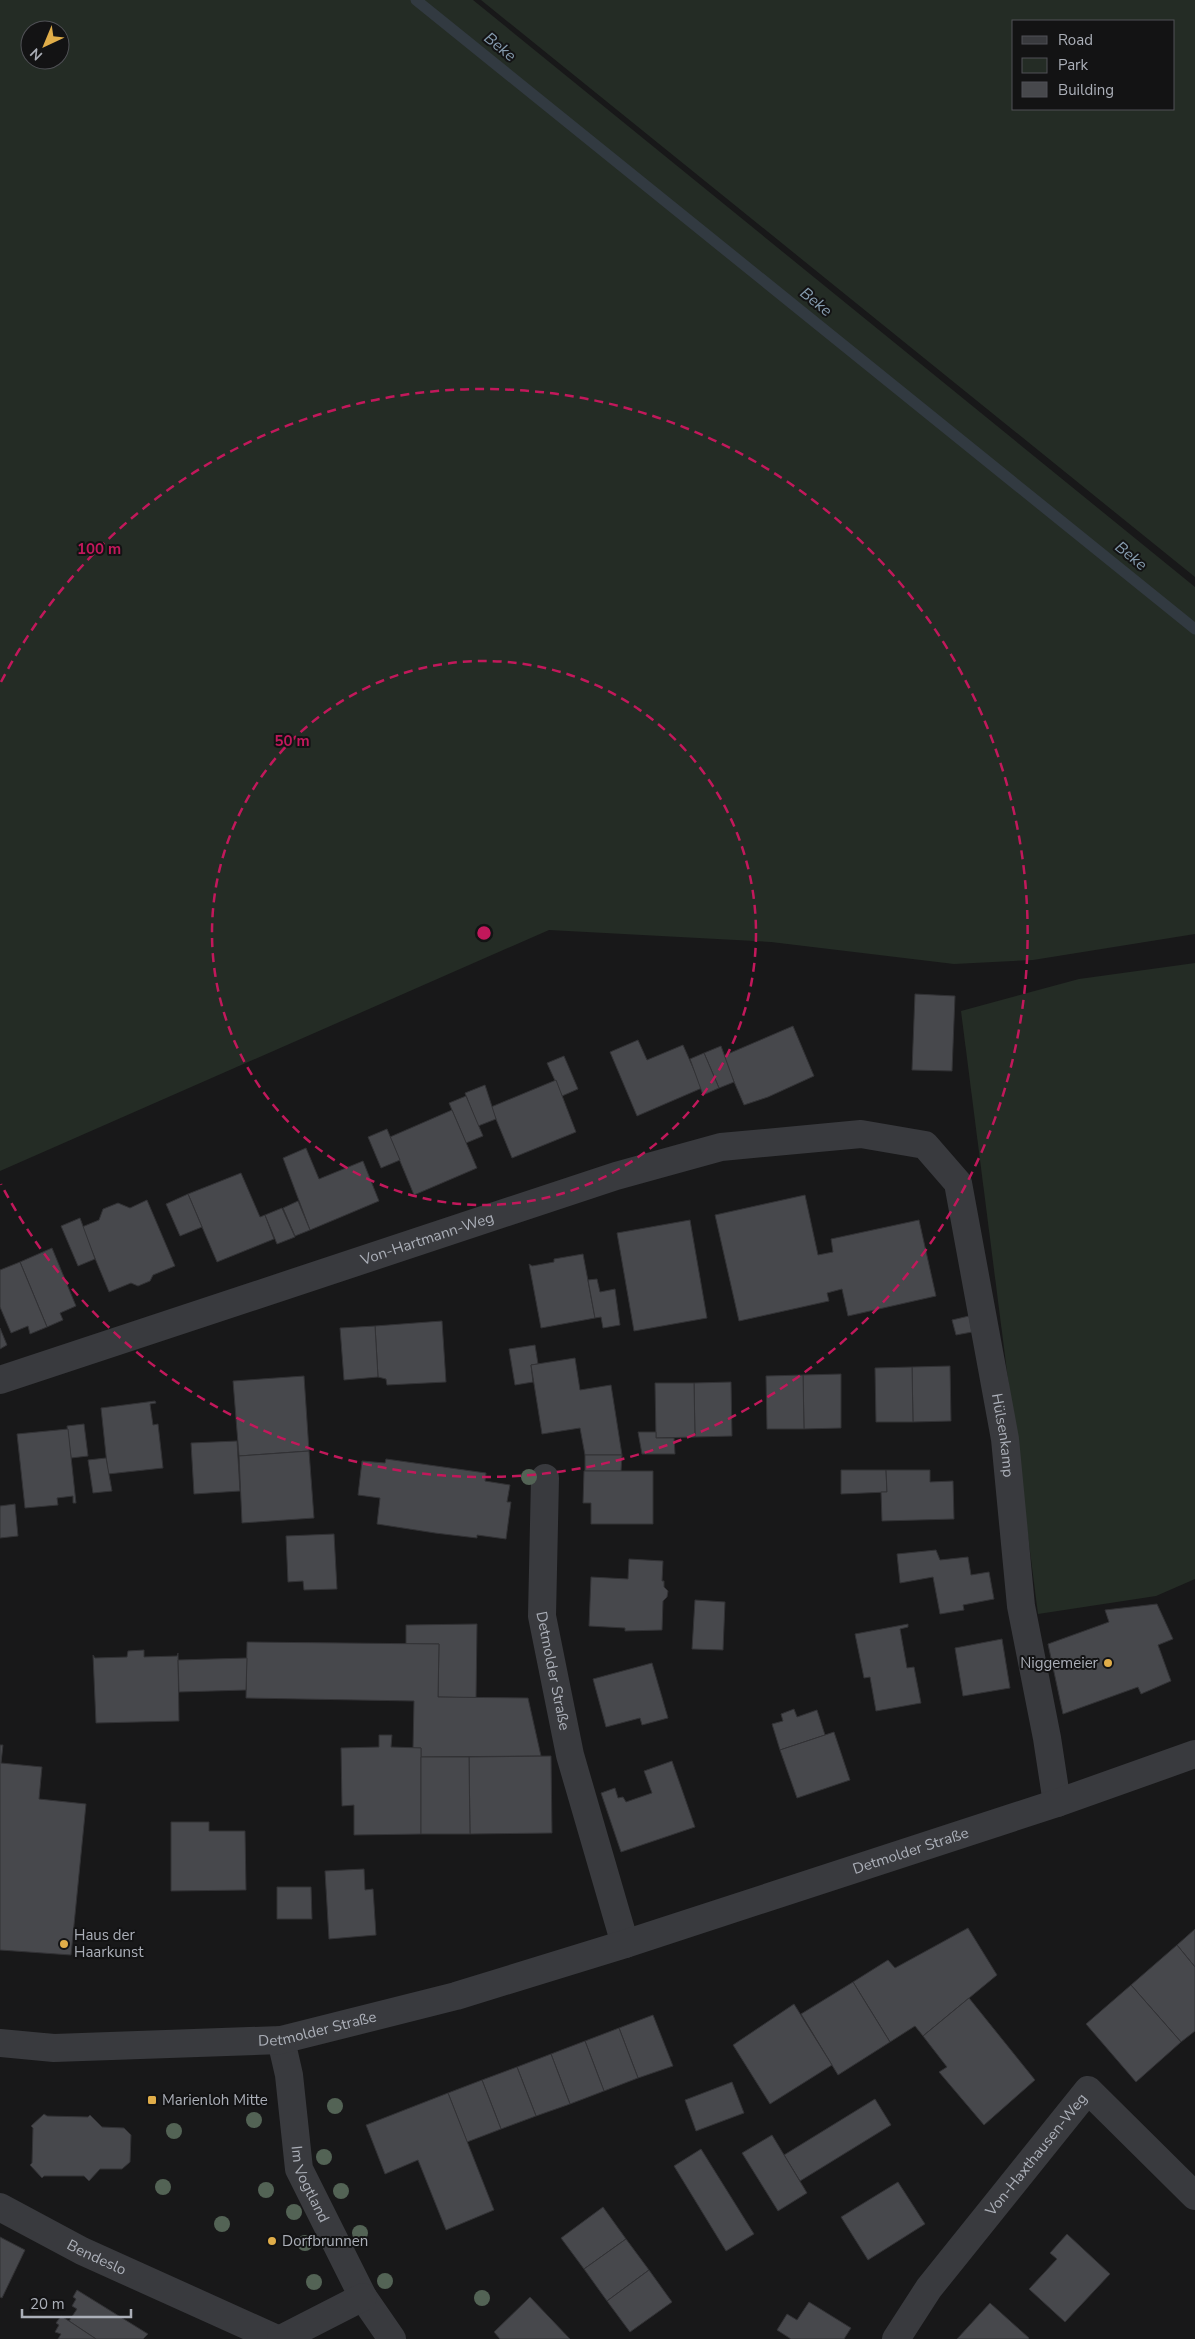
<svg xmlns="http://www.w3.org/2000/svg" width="1195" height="2339" font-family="'Nunito Sans',sans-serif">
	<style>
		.green { fill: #242c25; fill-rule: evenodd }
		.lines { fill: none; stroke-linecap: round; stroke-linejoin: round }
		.stream { stroke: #323a41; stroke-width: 11 }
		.building { fill: #47484c; stroke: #323235 }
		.minor { stroke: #393a3e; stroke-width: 28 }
		.tertiary { stroke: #393a3e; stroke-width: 28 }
		.tree { fill: #536355 }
		.ring { fill: none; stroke: #c2185b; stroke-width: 2.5; stroke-dasharray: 9 6 }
		.poi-dot { fill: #e0ad49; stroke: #131314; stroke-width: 2 }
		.labels { text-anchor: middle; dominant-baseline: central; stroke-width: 4; stroke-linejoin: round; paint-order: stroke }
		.street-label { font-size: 15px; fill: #abafb8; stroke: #131314 }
		.poi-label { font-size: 15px; fill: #abafb8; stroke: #131314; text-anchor: start }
		.water-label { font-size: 16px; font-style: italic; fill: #869caf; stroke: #131314 }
		.centre { fill: #c2185b; stroke: #131314; stroke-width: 2.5 }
		.ring-label { font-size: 15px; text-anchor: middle; font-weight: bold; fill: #c2185b; stroke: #131314; stroke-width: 4; stroke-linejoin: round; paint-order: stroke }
	</style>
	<rect width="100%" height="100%" fill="#181819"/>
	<g class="green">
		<path d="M0 0H473L1195 587V934L1033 960 954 964 771 942 549 930 0 1171ZM30 30H60V60H30Z"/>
		<path d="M481 0H1195V577ZM1174 21V109H1014V21Z"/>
		<polygon points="1195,963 1195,1579 1156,1596 1038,1614 961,1011 1079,979"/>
	</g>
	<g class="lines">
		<polyline class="stream" points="416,0 1195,629"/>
	</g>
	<g class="building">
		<polygon points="915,994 955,996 952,1071 912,1070"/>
		<polygon points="793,1026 814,1076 768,1097 744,1105 723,1056"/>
		<polygon points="638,1040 647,1060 683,1045 702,1088 637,1116 610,1052"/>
		<polygon points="721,1046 734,1082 719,1088 704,1053"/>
		<polygon points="704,1053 719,1088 703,1095 690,1059"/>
		<polygon points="564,1056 578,1089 562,1096 547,1063"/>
		<polygon points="556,1080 576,1132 512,1158 491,1107"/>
		<polygon points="485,1085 496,1119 478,1126 465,1093"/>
		<polygon points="466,1096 483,1136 466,1143 449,1103"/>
		<polygon points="452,1110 477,1168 414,1195 390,1137"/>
		<polygon points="387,1129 400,1160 381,1168 368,1137"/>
		<polygon points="306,1148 319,1179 363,1161 379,1201 310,1230 283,1158"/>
		<polygon points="241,1173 260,1217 265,1215 274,1239 217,1262 188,1194"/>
		<polygon points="188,1194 202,1227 180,1236 166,1204"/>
		<polygon points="805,1195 818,1255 833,1252 831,1239 919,1220 936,1296 848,1316 842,1289 827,1293 829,1301 739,1321 715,1215"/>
		<polygon points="147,1200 175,1266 153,1275 150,1281 138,1286 131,1283 109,1292 82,1227 99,1220 103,1209 118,1203 130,1208"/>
		<polygon points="298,1201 310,1230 295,1236 283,1208"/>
		<polygon points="282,1208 295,1237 277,1244 265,1215"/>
		<polygon points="80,1218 95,1259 78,1266 61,1226"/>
		<polygon points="690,1220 707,1318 634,1331 617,1233"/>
		<polygon points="52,1248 76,1306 60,1313 63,1320 47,1327 20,1262"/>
		<polygon points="583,1254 595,1318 541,1328 529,1264 532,1266 554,1262 554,1259"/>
		<polygon points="20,1262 47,1327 30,1334 28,1326 11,1333 0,1307 0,1270"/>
		<polygon points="597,1279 600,1292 615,1289 620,1325 603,1328 601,1317 595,1318 588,1280"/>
		<polygon points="969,1316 972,1332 956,1335 952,1320"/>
		<polygon points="442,1321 446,1382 387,1385 386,1379 378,1377 375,1326"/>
		<polygon points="375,1326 378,1377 344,1380 340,1328"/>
		<polygon points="0,1328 7,1345 0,1349"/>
		<polygon points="535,1345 538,1364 531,1365 533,1382 515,1385 509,1349"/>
		<polygon points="575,1358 580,1390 611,1385 622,1455 585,1455 580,1428 542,1434 531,1365"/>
		<polygon points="950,1366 951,1421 913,1422 912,1367"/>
		<polygon points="912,1367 913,1422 876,1422 875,1368"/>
		<polygon points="841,1374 841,1428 804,1429 803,1375"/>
		<polygon points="803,1375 804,1429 767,1429 766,1376"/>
		<polygon points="304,1376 309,1451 239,1456 233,1381"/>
		<polygon points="731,1382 732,1436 695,1437 694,1383"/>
		<polygon points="655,1383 694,1383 695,1437 656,1438"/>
		<polygon points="155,1401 156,1403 150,1404 153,1425 158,1424 163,1468 108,1474 101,1408"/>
		<polygon points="84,1424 88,1456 71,1458 67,1426"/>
		<polygon points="68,1429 76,1503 73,1503 73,1496 57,1498 58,1505 25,1508 17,1434"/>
		<polygon points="638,1432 656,1432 656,1438 674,1438 675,1454 642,1454"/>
		<polygon points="237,1441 240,1491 194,1494 191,1443"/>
		<polygon points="309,1451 314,1518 242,1523 239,1456"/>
		<polygon points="585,1455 622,1455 621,1471 585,1471"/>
		<polygon points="106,1458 112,1491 93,1493 88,1460"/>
		<polygon points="386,1459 486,1473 485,1481 510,1485 507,1502 511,1502 506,1539 477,1535 477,1538 435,1533 377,1524 380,1498 358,1495 362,1461 385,1463"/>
		<polygon points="841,1470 886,1470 887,1492 841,1494"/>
		<polygon points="886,1470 930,1470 930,1482 953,1481 954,1519 882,1521 881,1492 887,1492"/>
		<polygon points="584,1471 653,1471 653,1524 591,1524 591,1503 583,1503"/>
		<polygon points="15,1504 18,1536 0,1538 0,1506"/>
		<polygon points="334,1534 337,1589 304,1590 303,1581 288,1582 286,1536"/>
		<polygon points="936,1550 940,1560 968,1557 971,1575 989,1572 994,1599 963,1605 964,1610 940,1614 933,1577 900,1583 897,1554"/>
		<polygon points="629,1559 663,1561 662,1581 664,1581 664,1587 668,1591 667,1597 663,1601 662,1630 625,1631 625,1628 589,1626 591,1577 628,1579"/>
		<polygon points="695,1600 725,1602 723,1650 692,1649"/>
		<polygon points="1157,1604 1173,1639 1158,1645 1171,1681 1141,1694 1138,1687 1063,1714 1048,1644 1109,1622 1105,1610"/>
		<polygon points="477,1624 476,1698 438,1697 439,1644 406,1644 406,1625"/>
		<polygon points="908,1624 908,1627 900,1629 907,1668 914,1667 921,1703 876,1711 870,1677 864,1678 855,1634"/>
		<polygon points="1002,1639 1010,1688 963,1696 955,1648"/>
		<polygon points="247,1642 439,1644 438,1697 528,1698 541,1756 421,1757 421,1748 413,1748 414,1701 246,1698"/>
		<polygon points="144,1650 144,1657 177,1656 178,1653 179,1721 96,1723 93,1655 95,1658 127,1657 128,1651"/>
		<polygon points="247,1658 246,1690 179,1692 178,1660"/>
		<polygon points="652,1663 668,1718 642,1725 640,1718 606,1727 593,1679"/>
		<polygon points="794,1709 797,1717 817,1710 825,1735 780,1750 772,1724 783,1721 781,1714"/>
		<polygon points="834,1732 850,1780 797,1798 780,1750"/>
		<polygon points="379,1735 392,1735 391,1747 421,1748 421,1834 354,1835 354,1805 342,1806 341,1748 379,1747"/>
		<polygon points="0,1745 3,1745 1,1763 42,1767 39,1799 86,1804 71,1955 0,1950"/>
		<polygon points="551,1756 552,1833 470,1834 469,1757"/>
		<polygon points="421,1757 469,1757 470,1834 421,1834"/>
		<polygon points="672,1761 695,1827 621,1852 601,1793 615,1788 618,1798 623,1797 626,1802 652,1793 644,1771"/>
		<polygon points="171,1822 209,1822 209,1831 245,1831 246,1890 171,1891"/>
		<polygon points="364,1869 365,1890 373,1889 376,1935 329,1939 325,1871"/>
		<polygon points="277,1887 311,1887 312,1919 277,1919"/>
		<polygon points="968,1928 997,1975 923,2036 915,2026 890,2042 853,1982 888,1960 895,1968"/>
		<polygon points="1195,1929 1195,1967 1177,1945"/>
		<polygon points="1177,1945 1195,1967 1195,2031 1181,2042 1131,1985"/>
		<polygon points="853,1982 890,2042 838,2075 801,2014"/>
		<polygon points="1131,1985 1181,2042 1136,2082 1086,2024"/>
		<polygon points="969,1998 1035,2080 984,2125 939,2072 947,2067 923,2036"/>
		<polygon points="794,2004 832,2065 770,2104 733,2045"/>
		<polygon points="653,2015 673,2066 638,2078 619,2028"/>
		<polygon points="619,2028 638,2078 604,2091 585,2041"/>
		<polygon points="585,2041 604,2091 570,2104 551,2054"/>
		<polygon points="551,2054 570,2104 536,2116 517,2067"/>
		<polygon points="517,2067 536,2116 501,2129 482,2080"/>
		<polygon points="482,2080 501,2129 467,2142 448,2093"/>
		<polygon points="732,2082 744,2113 696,2131 685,2100"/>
		<polygon points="448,2093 494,2210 446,2230 418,2160 385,2174 366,2125"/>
		<polygon points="875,2099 891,2125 800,2181 784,2155"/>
		<polygon points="44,2114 47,2116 88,2117 90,2115 102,2127 124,2128 131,2135 130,2162 122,2169 100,2169 89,2181 84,2176 44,2176 42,2178 30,2165 32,2163 33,2128 31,2126"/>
		<polygon points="772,2135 807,2193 778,2211 742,2153"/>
		<polygon points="701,2149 754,2234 726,2251 674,2166"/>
		<polygon points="898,2182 925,2224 868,2260 841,2217"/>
		<polygon points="603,2207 626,2239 584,2269 561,2238"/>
		<polygon points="1067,2234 1110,2274 1065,2322 1029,2289 1057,2259 1050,2253"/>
		<polygon points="0,2237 25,2250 2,2298 0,2297"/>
		<polygon points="626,2239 649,2270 607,2301 584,2269"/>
		<polygon points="649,2270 672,2302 630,2332 607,2301"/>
		<polygon points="77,2290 148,2334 143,2339 96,2339 69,2321 77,2309 72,2306 76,2299 73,2297"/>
		<polygon points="530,2297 570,2339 500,2339 494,2332"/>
		<polygon points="809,2302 851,2328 844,2339 791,2339 777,2330 787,2314 797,2320"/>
		<polygon points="990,2303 1029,2338 1028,2339 957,2339"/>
		<polygon points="61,2316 69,2321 96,2339 58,2339 61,2334 55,2332 59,2325 56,2323"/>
	</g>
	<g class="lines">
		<g class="minor">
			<path id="s1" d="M0 1380 616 1176 721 1147 861 1134 925 1145 958 1183 1005 1439 1021 1606 1047 1738 1057 1803"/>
			<path id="s2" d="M545 1478 542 1616 570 1755 625 1944"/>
			<path id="s3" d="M281 2040 289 2075 299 2169 363 2297 392 2339"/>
			<path id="s4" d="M0 2207 82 2251 277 2339"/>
			<polyline points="281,2339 363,2297"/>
			<path id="s5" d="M896 2339 929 2288 1088 2090 1195 2196"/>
		</g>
		<path class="tertiary" id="s6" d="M0 2043 54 2048 281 2040 456 1996 625 1944 1057 1803 1195 1754"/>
	</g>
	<g class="tree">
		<circle cx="529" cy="1477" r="8"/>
		<circle cx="335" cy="2106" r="8"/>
		<circle cx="254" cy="2120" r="8"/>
		<circle cx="174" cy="2131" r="8"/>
		<circle cx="324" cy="2157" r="8"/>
		<circle cx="163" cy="2187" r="8"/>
		<circle cx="266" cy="2190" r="8"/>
		<circle cx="341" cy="2191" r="8"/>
		<circle cx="294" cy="2212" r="8"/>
		<circle cx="222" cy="2224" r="8"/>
		<circle cx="360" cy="2233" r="8"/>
		<circle cx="305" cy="2243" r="8"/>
		<circle cx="385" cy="2281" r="8"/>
		<circle cx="314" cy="2282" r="8"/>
		<circle cx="482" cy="2298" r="8"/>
	</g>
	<g class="ring">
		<circle cx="484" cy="933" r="272"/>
		<path d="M1 682A544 544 0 1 1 1 1184"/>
	</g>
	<g class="poi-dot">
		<circle cx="1108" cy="1663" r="5"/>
		<circle cx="64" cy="1944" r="5"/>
		<rect x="147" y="2095" width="10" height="10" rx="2.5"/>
		<circle cx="272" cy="2241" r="5"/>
	</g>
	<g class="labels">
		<g class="street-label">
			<text stroke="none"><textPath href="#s1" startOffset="450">Von-Hartmann-Weg</textPath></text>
			<text stroke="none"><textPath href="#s1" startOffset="1270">Hülsenkamp</textPath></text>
			<text stroke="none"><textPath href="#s2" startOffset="194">Detmolder Straße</textPath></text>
			<text stroke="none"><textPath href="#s6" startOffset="939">Detmolder Straße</textPath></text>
			<text stroke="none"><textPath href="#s6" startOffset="319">Detmolder Straße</textPath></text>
			<text stroke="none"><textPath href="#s5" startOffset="232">Von-Haxthausen-Weg</textPath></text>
			<text stroke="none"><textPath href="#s3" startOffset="148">Im Vogtland</textPath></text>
			<text stroke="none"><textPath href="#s4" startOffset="109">Bendeslo</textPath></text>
		</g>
		<g class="poi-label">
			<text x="1098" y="1663" text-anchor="end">Niggemeier</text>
			<text x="74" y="1935">Haus der<tspan x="74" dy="17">Haarkunst</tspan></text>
			<text x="162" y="2100">Marienloh Mitte</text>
			<text x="282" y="2241">Dorfbrunnen</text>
		</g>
		<g class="water-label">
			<text transform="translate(500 47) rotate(39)">Beke</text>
			<text transform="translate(816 302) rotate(39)">Beke</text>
			<text transform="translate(1131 556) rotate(39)">Beke</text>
		</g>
	</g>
	<circle cx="484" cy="933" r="8" class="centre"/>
	<g class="ring-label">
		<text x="99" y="554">100 m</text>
		<text x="292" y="746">50 m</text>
	</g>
	<rect x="1012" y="20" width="162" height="90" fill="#131314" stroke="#505156"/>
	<rect x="1022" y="36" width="25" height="8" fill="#393a3e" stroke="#505156"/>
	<text x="1058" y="45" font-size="15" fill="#abafb8">Road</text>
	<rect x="1022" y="58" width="25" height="15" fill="#242c25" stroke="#505156"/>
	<text x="1058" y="70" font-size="15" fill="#abafb8">Park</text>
	<rect x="1022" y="82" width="25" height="15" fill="#47484c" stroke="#505156"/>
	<text x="1058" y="95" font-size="15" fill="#abafb8">Building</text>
	<g transform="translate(45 45) rotate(224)"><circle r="24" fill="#131314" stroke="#505156"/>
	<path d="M0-4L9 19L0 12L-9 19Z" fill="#e0ad49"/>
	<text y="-8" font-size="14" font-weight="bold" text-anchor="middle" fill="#abafb8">N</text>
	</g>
	<path d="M22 2309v8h109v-8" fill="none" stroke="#abafb8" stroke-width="2.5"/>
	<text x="30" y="2309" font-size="15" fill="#abafb8" stroke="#131314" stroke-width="4" paint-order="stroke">20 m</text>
</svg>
